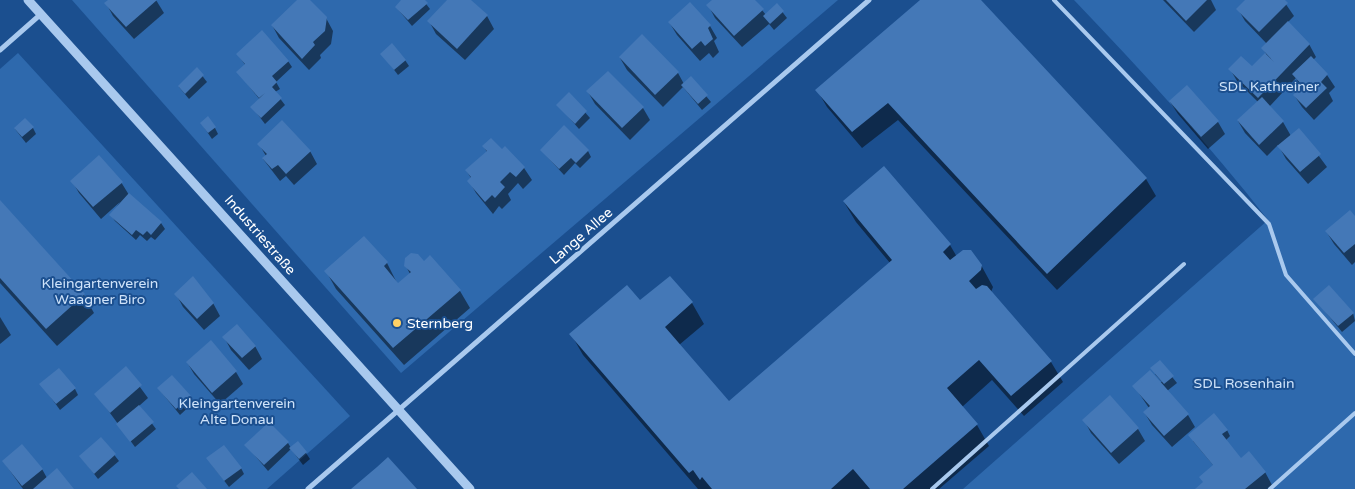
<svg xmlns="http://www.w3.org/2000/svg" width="1355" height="489" font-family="'Varela Round',sans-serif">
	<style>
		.green { fill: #2e69ad }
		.shadow { fill: #0007 }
		.building { fill: #4478b7 }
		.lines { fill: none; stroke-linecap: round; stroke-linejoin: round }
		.service { stroke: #a9c9ee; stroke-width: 4 }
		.minor { stroke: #a9c9ee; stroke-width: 5 }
		.tertiary { stroke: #a9c9ee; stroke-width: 9 }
		.poi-dot { fill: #ffd166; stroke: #1b4f8f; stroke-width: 2 }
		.labels { text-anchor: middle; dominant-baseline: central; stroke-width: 4; stroke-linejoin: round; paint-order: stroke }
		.park-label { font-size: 14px; fill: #cfe3fa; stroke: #1b4f8f }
		.street-label { font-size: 14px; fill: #fff; stroke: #1b4f8f }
		.poi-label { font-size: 14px; fill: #fff; stroke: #1b4f8f; text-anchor: start }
	</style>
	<rect width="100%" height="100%" fill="#1b4f8f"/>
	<g class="green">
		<polygon points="72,0 838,0 401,373"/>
		<path d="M1074 0H1355V489H963L1268 220C1208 143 1142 71 1074 0Z"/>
		<polygon points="18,53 350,416 267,489 0,489 0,69"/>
	</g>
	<g class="shadow">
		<polygon points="110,0 156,0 164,13 134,39 113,16 106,3"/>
		<polygon points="299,0 308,0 326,18 333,31 331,44 320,55 321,58 309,70 279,38 272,25"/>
		<polygon points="403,0 423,0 430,9 412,26 396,7"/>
		<polygon points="449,0 469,0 487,16 494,29 465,60 436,34 429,21"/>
		<polygon points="714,0 754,0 766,15 777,5 787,18 774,30 769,24 742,47 715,18 708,5"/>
		<polygon points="921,0 980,0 1146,179 1156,196 1057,290 898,120 862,148 827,107 817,90"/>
		<polygon points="1163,0 1211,0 1216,10 1194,32"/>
		<polygon points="1247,0 1283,0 1294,16 1287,23 1309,44 1316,57 1313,60 1327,75 1335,87 1329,93 1333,101 1314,120 1302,107 1294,95 1301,88 1296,78 1269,107 1283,122 1291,136 1299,129 1327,167 1308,184 1286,159 1278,145 1267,156 1245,133 1238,121 1258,102 1237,81 1230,69 1252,68 1266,54 1263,48 1267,44 1245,21 1238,9"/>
		<polygon points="669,22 710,26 717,38 714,41 719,52 713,58 709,53 700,61 677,35"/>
		<polygon points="382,54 405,60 409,66 398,75"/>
		<polygon points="238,55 288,61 292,67 276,82 280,89 275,92 285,105 265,124 252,107 260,100 238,72 246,66"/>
		<polygon points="620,58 678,73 684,84 691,78 711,102 702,110 683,87 663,107 627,70"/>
		<polygon points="197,69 207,82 189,99 179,87"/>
		<polygon points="1187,87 1218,122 1225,134 1208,149 1178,114 1170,102"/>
		<polygon points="588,92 643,108 650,120 630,140 595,104"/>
		<polygon points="569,94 590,118 579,129 558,105"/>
		<polygon points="201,123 215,128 218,134 212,139"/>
		<polygon points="33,128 36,134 26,143 15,129"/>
		<polygon points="259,144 310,151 317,164 294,185 286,176 280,181 263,159 266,156"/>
		<polygon points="484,147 502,150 505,148 524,168 532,180 523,189 518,183 508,194 511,200 502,209 499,206 493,214 476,193 469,181 471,178 466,170 487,152"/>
		<polygon points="542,151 588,151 591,157 580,168 575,163 564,175"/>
		<polygon points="72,181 121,182 129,195 161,223 165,229 155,240 151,237 147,241 140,235 136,240 115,221 111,215 120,202 101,219 79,193"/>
		<polygon points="0,202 84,295 94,313 57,346 0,283"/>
		<polygon points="844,202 950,245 957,257 981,265 993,287 991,292 1051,362 1063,382 1024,416 992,380 962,407 977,425 989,446 939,489 698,489 583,355 571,334 640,302 692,303 704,324 679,345 729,403 890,263 856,222"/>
		<polygon points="1355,218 1355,262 1352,265 1334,244 1326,231"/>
		<polygon points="387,263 398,285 410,274 406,266 424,263 460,291 470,308 404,365 336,289 326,271"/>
		<polygon points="176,294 213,303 220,316 204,330 183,307"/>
		<polygon points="1315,299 1353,313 1355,321 1342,332"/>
		<polygon points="0,317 11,335 0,344"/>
		<polygon points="224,337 255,346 262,359 249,370 231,350"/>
		<polygon points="210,342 236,372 243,384 220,404 194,374 187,362"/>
		<polygon points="1160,362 1177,383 1167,391 1188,415 1195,427 1172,447 1152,425 1144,412 1149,408 1134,386 1162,382 1155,374"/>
		<polygon points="126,368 148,398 139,406 156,429 135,447 96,394"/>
		<polygon points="41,384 75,389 78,395 60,410"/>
		<polygon points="158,388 190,397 193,403 180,415"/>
		<polygon points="1110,397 1138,429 1145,441 1119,464 1091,433 1084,420"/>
		<polygon points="1227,430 1230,436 1225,441 1241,460 1265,472 1272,485 1267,489 1197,489 1204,483 1214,466 1193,441"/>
		<polygon points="101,438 119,461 98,479 81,457"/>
		<polygon points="288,443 291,448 306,453 310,459 303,465 291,449 268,471 246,445"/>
		<polygon points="3,461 42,469 47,478 73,489 23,489"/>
		<polygon points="212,465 241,468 244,474 229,487"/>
	</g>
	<g class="building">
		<polygon points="108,0 157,0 126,27 104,3"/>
		<polygon points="297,0 310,0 327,17 325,31 313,42 315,45 302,59 271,25"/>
		<polygon points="401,0 425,0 428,3 408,20 395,7"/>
		<polygon points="447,0 471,0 488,15 457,49 427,21"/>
		<polygon points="712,0 755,0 764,9 734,36 706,5"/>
		<polygon points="920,0 981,0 1147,178 1047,274 888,103 852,132 815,90"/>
		<polygon points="1166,0 1207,0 1186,21"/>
		<polygon points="1245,0 1285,0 1288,3 1259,32 1236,9"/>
		<polygon points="690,2 711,25 708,28 713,39 705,46 701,41 692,49 668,22"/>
		<polygon points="777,3 784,11 770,24 763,16"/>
		<polygon points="1288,21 1310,44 1258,98 1228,69 1241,56 1252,66 1265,53 1274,62 1261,48"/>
		<polygon points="262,30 289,61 272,76 277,82 272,87 282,98 261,118 250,107 265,93 259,98 236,72 245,64 236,54"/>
		<polygon points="642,34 679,72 655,95 619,57"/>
		<polygon points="392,43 406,60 394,70 380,54"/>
		<polygon points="1311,56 1328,74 1321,82 1327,88 1306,108 1293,95 1302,85 1292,74"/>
		<polygon points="197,67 204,75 185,94 178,86"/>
		<polygon points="608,71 644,107 622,128 586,91"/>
		<polygon points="691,76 708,95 698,104 681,85"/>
		<polygon points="1187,85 1219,121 1201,137 1169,101"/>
		<polygon points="569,92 587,111 575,124 556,105"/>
		<polygon points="1262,97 1284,121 1259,145 1237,120"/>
		<polygon points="208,116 216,127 208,133 200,123"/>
		<polygon points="25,118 34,127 22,137 14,128"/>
		<polygon points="282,120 311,151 286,174 278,165 272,169 262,158 267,154 257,144"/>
		<polygon points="564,125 589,150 576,163 571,158 559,169 540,150"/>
		<polygon points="1299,128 1321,154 1300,172 1277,146"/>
		<polygon points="491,138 502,149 505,146 525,167 516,177 510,172 500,182 505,187 495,198 492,195 485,202 467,181 471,177 465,170 487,151 482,146"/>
		<polygon points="99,155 123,182 93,207 70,181"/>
		<polygon points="884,166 951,244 943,252 950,260 963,250 971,250 982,265 981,270 969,281 976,289 982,285 987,286 1052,361 1011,396 979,360 947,388 978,424 903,489 870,489 853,469 831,489 712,489 702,477 700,480 693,470 689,473 569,334 627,285 640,300 670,276 693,302 665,327 729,401 892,260 843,201"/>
		<polygon points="129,193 162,222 151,235 147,231 143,235 136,230 132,235 109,215"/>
		<polygon points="0,200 85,294 46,329 0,278"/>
		<polygon points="1350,210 1355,216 1355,244 1344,253 1325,231"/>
		<polygon points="364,236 388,262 384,266 398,283 411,272 404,266 405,258 411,253 418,254 424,261 430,255 461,290 393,348 324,271"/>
		<polygon points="193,276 214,303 197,319 174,294"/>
		<polygon points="1329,285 1354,313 1338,326 1313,299"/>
		<polygon points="237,324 256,346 242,358 222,337"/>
		<polygon points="211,340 237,371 212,393 186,362"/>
		<polygon points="1160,360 1174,376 1164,384 1150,368"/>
		<polygon points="126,366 142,385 110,413 94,394"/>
		<polygon points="59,368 76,388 56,404 39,384"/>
		<polygon points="1150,370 1189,414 1164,436 1143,412 1150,406 1132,386"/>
		<polygon points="172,375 191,396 176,409 157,388"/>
		<polygon points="1110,395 1139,428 1111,453 1082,420"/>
		<polygon points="139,405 154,422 130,442 116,424"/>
		<polygon points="1214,413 1228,430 1222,434 1241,458 1249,451 1266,472 1245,489 1195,489 1203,482 1199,477 1213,465 1188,435"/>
		<polygon points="269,422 289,442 264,465 244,445"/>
		<polygon points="101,437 116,454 94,474 79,456"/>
		<polygon points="298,441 307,452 299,459 289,448"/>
		<polygon points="22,444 43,469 22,486 2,461"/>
		<polygon points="224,445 242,468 224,481 206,458"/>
		<polygon points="388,457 417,489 351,489 377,467"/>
		<polygon points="57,468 74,489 33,489"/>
		<polygon points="192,472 207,489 179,489 176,486"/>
	</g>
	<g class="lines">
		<g class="service">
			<polyline points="1054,0 1269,224 1286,275 1355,354"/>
			<polyline points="932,489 1184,264"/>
			<polyline points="1270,489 1355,413"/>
		</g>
		<g class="minor">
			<polyline points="0,50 41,14"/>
			<polyline points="308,489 869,0"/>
		</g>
		<polyline class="tertiary" points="28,0 470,489"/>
	</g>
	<circle class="poi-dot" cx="397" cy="323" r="5"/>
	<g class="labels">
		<g class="park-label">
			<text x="1269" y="86">SDL Kathreiner</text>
			<text x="100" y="283">Kleingartenverein<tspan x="100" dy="16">Waagner Biro</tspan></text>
			<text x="1244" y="383">SDL Rosenhain</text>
			<text x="237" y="403">Kleingartenverein<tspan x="237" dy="16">Alte Donau</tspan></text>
		</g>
		<g class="street-label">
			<text transform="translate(260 235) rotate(49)">Industriestraße</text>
			<text transform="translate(581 236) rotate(-41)">Lange Allee</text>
		</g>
		<g class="poi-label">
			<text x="407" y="323">Sternberg</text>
		</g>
	</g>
</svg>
